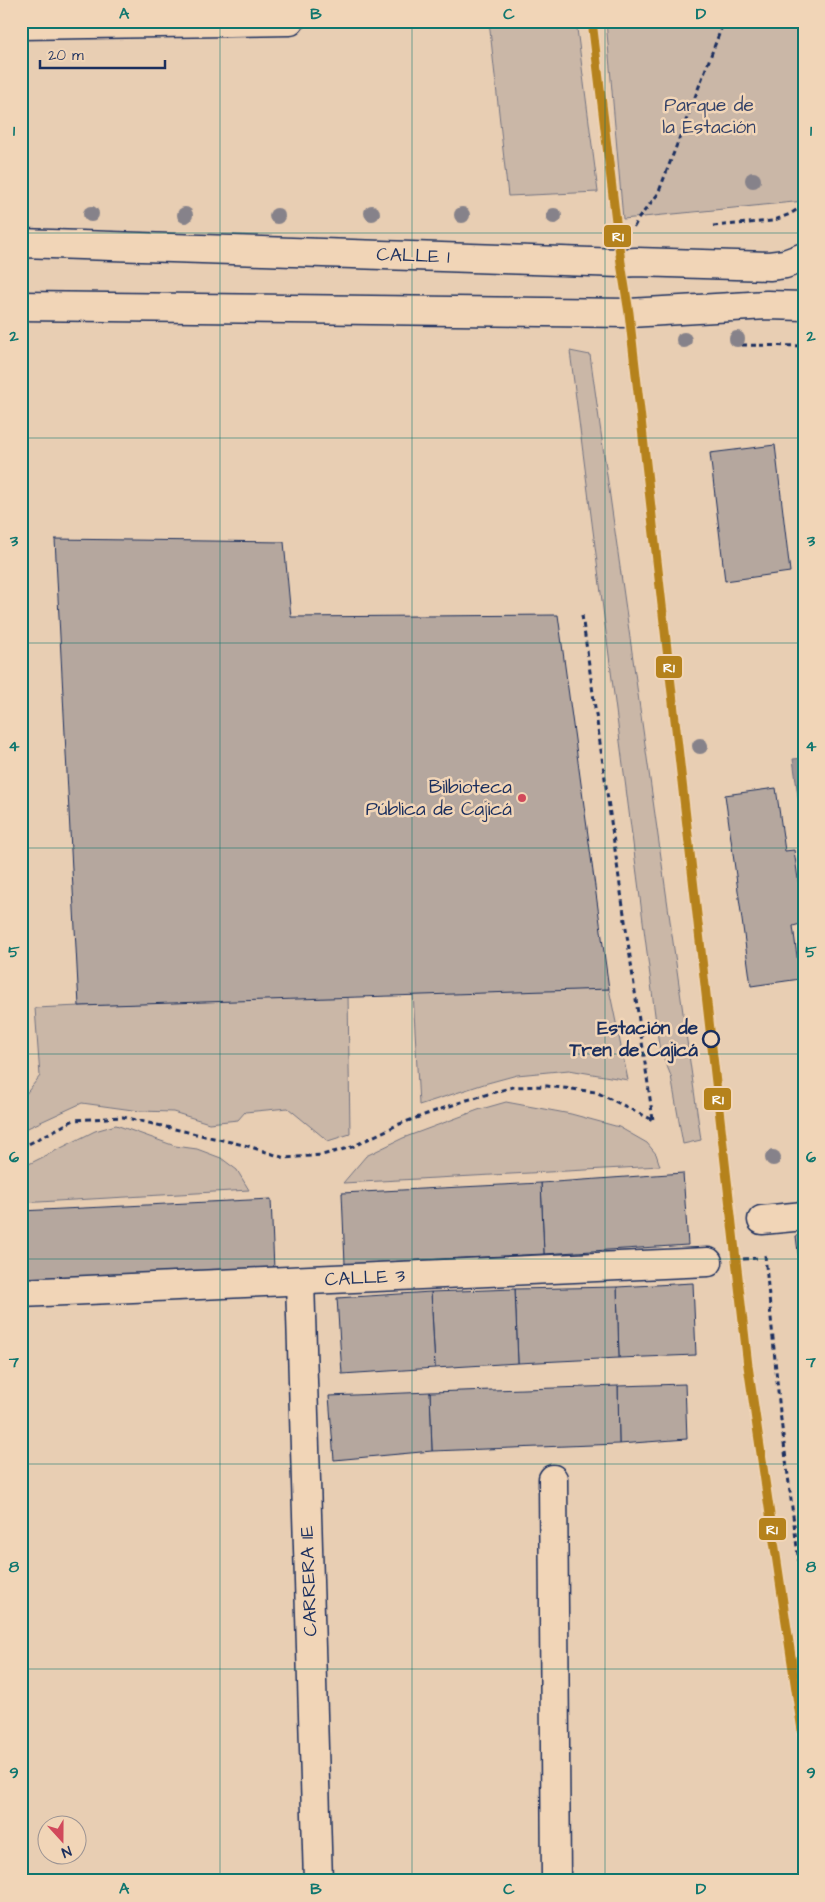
<svg xmlns="http://www.w3.org/2000/svg" width="825" height="1902" font-family="'Architects Daughter',sans-serif">
	<style>
		.green { fill: #cab7a7; stroke: #727382 }
		.water { fill: #a29796; stroke: #6c6d80 }
		.building { fill: #b5a79e; stroke: #1b2f5e }
		.lines { fill: none; stroke-linecap: round; stroke-linejoin: round }
		.minor-casing { stroke: #1b2f5e; stroke-width: 31 }
		.path { stroke: #1b2f5e; stroke-width: 3; stroke-dasharray: 5 4; stroke-linecap: butt }
		.minor { stroke: #f1d5b7; stroke-width: 28 }
		.rail-1-casing { stroke: #f1d5b7; stroke-width: 12 }
		.rail-1 { stroke: #b5821c; stroke-width: 9 }
		.tree { fill: #86828a }
		.grid { fill: none; stroke: #0f766e; stroke-width: 1; stroke-opacity: 0.55 }
		.poi-dot { fill: #d1495b; stroke: #f1d5b7; stroke-width: 2 }
		.stop-dot { fill: #f1d5b7; stroke: #1b2f5e; stroke-width: 2.5 }
		.labels { text-anchor: middle; dominant-baseline: central; stroke-width: 5; stroke-linejoin: round; paint-order: stroke }
		.park-label { font-size: 19px; fill: #354369; stroke: #f1d5b7 }
		.street-label { font-size: 19px; fill: #1b2f5e; stroke: #f1d5b7 }
		.poi-label { font-size: 19px; fill: #1b2f5e; stroke: #f1d5b7; text-anchor: end }
		.stop-label { font-size: 19px; font-weight: bold; fill: #1b2f5e; stroke: #f1d5b7; text-anchor: end }
		.line-badge { stroke: #f1d5b7; stroke-width: 2 }
		.badge-label { font-size: 14px; text-anchor: middle; font-weight: bold; fill: #fff }
		.neatline { fill: none; stroke: #0f766e; stroke-width: 2 }
		.grid-label { font-size: 16px; text-anchor: middle; font-weight: bold; fill: #0f766e }
	</style>
	<rect width="100%" height="100%" fill="#e8ceb3"/>
	<filter id="ink" filterUnits="userSpaceOnUse"><feTurbulence type="fractalNoise" baseFrequency=".02" numOctaves="2"/><feDisplacementMap in="SourceGraphic" scale="10" xChannelSelector="R" yChannelSelector="G"/><feConvolveMatrix kernelMatrix="1 2 1 2 8 2 1 2 1" color-interpolation-filters="sRGB"/></filter>
	<g filter="url(#ink)">
		<g class="green">
			<polygon points="489,21 576,21 598,192 508,196"/>
			<polygon points="606,21 802,21 804,39 804,201 623,219"/>
			<polygon points="570,351 590,355 701,1140 683,1144 671,1076 659,1046"/>
			<polygon points="609,989 628,1080 569,1070 517,1075 484,1084 419,1105 413,992"/>
			<polygon points="348,994 350,1134 328,1141 288,1108 245,1112 238,1120 209,1123 173,1112 140,1111 82,1103 21,1131 21,1100 40,1076 35,1008"/>
			<polygon points="506,1102 571,1114 619,1127 647,1143 656,1154 660,1166 343,1183 366,1156 403,1138 478,1110"/>
			<polygon points="116,1125 175,1146 197,1149 221,1158 237,1170 249,1190 21,1203 21,1168 95,1131"/>
		</g>
		<polygon class="water" points="804,758 804,841 793,759"/>
		<g class="building">
			<polygon points="775,445 790,572 725,581 710,453"/>
			<polygon points="55,539 284,542 291,617 558,615 609,989 79,1006"/>
			<polygon points="776,788 785,851 794,850 804,923 793,926 800,979 751,986 725,795"/>
			<polygon points="683,1173 688,1245 544,1254 541,1183"/>
			<polygon points="541,1183 544,1254 345,1264 342,1193"/>
			<polygon points="271,1199 274,1269 21,1282 21,1211"/>
			<polygon points="804,1235 804,1300 796,1236"/>
			<polygon points="693,1283 696,1355 619,1358 617,1287"/>
			<polygon points="617,1287 619,1358 518,1363 515,1289"/>
			<polygon points="515,1289 518,1363 435,1368 431,1292"/>
			<polygon points="431,1292 435,1368 342,1374 337,1298"/>
			<polygon points="685,1384 687,1439 619,1444 618,1386"/>
			<polygon points="618,1386 619,1444 432,1451 430,1392"/>
			<polygon points="430,1392 432,1451 334,1460 329,1396"/>
		</g>
		<g class="lines">
			<defs>
				<g id="minor">
					<polyline points="21,25 290,21"/>
					<polyline points="21,243 621,263 636,262 769,266 785,264 804,257"/>
					<polyline points="21,306 629,313 767,305 804,306"/>
					<polyline points="762,1220 804,1216"/>
					<polyline points="300,1281 318,1881"/>
					<polyline points="21,1293 708,1262"/>
					<polyline points="553,1479 556,1881"/>
				</g>
			</defs>
			<use href="#minor" class="minor-casing"/>
			<g class="path">
				<polyline points="713,226 772,221 790,214 804,205"/>
				<polyline points="634,227 638,219 658,194 724,21"/>
				<polyline points="742,345 804,346"/>
				<polyline points="582,615 653,1120"/>
				<polyline points="21,1148 74,1120 123,1117 248,1146 285,1158 322,1155 352,1147 397,1125 427,1114 467,1100 513,1087 547,1086 596,1092 653,1120"/>
				<polyline points="765,1255 780,1412 804,1603"/>
				<polyline points="743,1259 759,1258"/>
			</g>
			<use href="#minor" class="minor"/>
			<defs>
				<polyline id="rail-1" points="592,21 621,263 629,313 748,1366 804,1744"/>
			</defs>
			<use href="#rail-1" class="rail-1-casing"/>
			<use href="#rail-1" class="rail-1"/>
		</g>
		<g class="tree">
			<circle cx="753" cy="180" r="8"/>
			<circle cx="372" cy="213" r="8"/>
			<circle cx="91" cy="214" r="8"/>
			<circle cx="185" cy="215" r="8"/>
			<circle cx="462" cy="215" r="8"/>
			<circle cx="277" cy="216" r="8"/>
			<circle cx="554" cy="216" r="8"/>
			<circle cx="737" cy="339" r="8"/>
			<circle cx="684" cy="340" r="8"/>
			<circle cx="700" cy="746" r="8"/>
			<circle cx="773" cy="1158" r="8"/>
		</g>
	</g>
	<path class="grid" d="M220 21V1881M412 21V1881M605 21V1881M21 233H804M21 438H804M21 643H804M21 848H804M21 1054H804M21 1259H804M21 1464H804M21 1669H804"/>
	<circle class="poi-dot" cx="522" cy="798" r="5"/>
	<circle class="stop-dot" cx="711" cy="1039" r="8"/>
	<g class="labels">
		<g class="park-label">
			<text x="709" y="105">Parque de<tspan x="709" dy="22">la Estación</tspan></text>
		</g>
		<g class="street-label">
			<text transform="translate(413 256) rotate(2)">CALLE 1</text>
			<text transform="translate(365 1278) rotate(-3)">CALLE 3</text>
			<text transform="translate(309 1581) rotate(-92)">CARRERA 1E</text>
		</g>
		<g class="poi-label">
			<text x="512" y="787">Bilbioteca<tspan x="512" dy="22">Pública de Cajicá</tspan></text>
		</g>
		<g class="stop-label">
			<text x="698" y="1028">Estación de<tspan x="698" dy="22">Tren de Cajicá</tspan></text>
		</g>
	</g>
	<g class="line-badge">
		<rect x="603" y="224" width="29" height="24" rx="5" fill="#b5821c"/>
		<rect x="655" y="655" width="28" height="24" rx="5" fill="#b5821c"/>
		<rect x="703" y="1087" width="29" height="24" rx="5" fill="#b5821c"/>
		<rect x="758" y="1517" width="29" height="24" rx="5" fill="#b5821c"/>
	</g>
	<g class="badge-label">
		<text x="618" y="241">R1</text>
		<text x="669" y="672">R1</text>
		<text x="718" y="1104">R1</text>
		<text x="772" y="1534">R1</text>
	</g>
	<rect width="825" height="1902" fill="none" stroke="#f1d5b7" stroke-width="55"/>
	<g transform="translate(62 1840) rotate(159)"><circle r="24" fill="#f1d5b7" stroke="#9b9393"/>
	<path d="M0-4L9 19L0 12L-9 19Z" fill="#d1495b"/>
	<text y="-8" font-size="14" font-weight="bold" text-anchor="middle" fill="#1b2f5e">N</text>
	</g>
	<path d="M40 60v8h125v-8" fill="none" stroke="#1b2f5e" stroke-width="2.5"/>
	<text x="48" y="60" font-size="15" fill="#1b2f5e" stroke="#f1d5b7" stroke-width="4" paint-order="stroke">20 m</text>
	<rect x="28" y="28" width="770" height="1846" class="neatline"/>
	<g class="grid-label">
		<text x="124" y="19">A</text>
		<text x="316" y="19">B</text>
		<text x="509" y="19">C</text>
		<text x="701" y="19">D</text>
		<text x="14" y="136">1</text>
		<text x="811" y="136">1</text>
		<text x="14" y="341">2</text>
		<text x="811" y="341">2</text>
		<text x="14" y="546">3</text>
		<text x="811" y="546">3</text>
		<text x="14" y="751">4</text>
		<text x="811" y="751">4</text>
		<text x="14" y="957">5</text>
		<text x="811" y="957">5</text>
		<text x="14" y="1162">6</text>
		<text x="811" y="1162">6</text>
		<text x="14" y="1367">7</text>
		<text x="811" y="1367">7</text>
		<text x="14" y="1572">8</text>
		<text x="811" y="1572">8</text>
		<text x="14" y="1778">9</text>
		<text x="811" y="1778">9</text>
		<text x="124" y="1894">A</text>
		<text x="316" y="1894">B</text>
		<text x="509" y="1894">C</text>
		<text x="701" y="1894">D</text>
	</g>
</svg>
